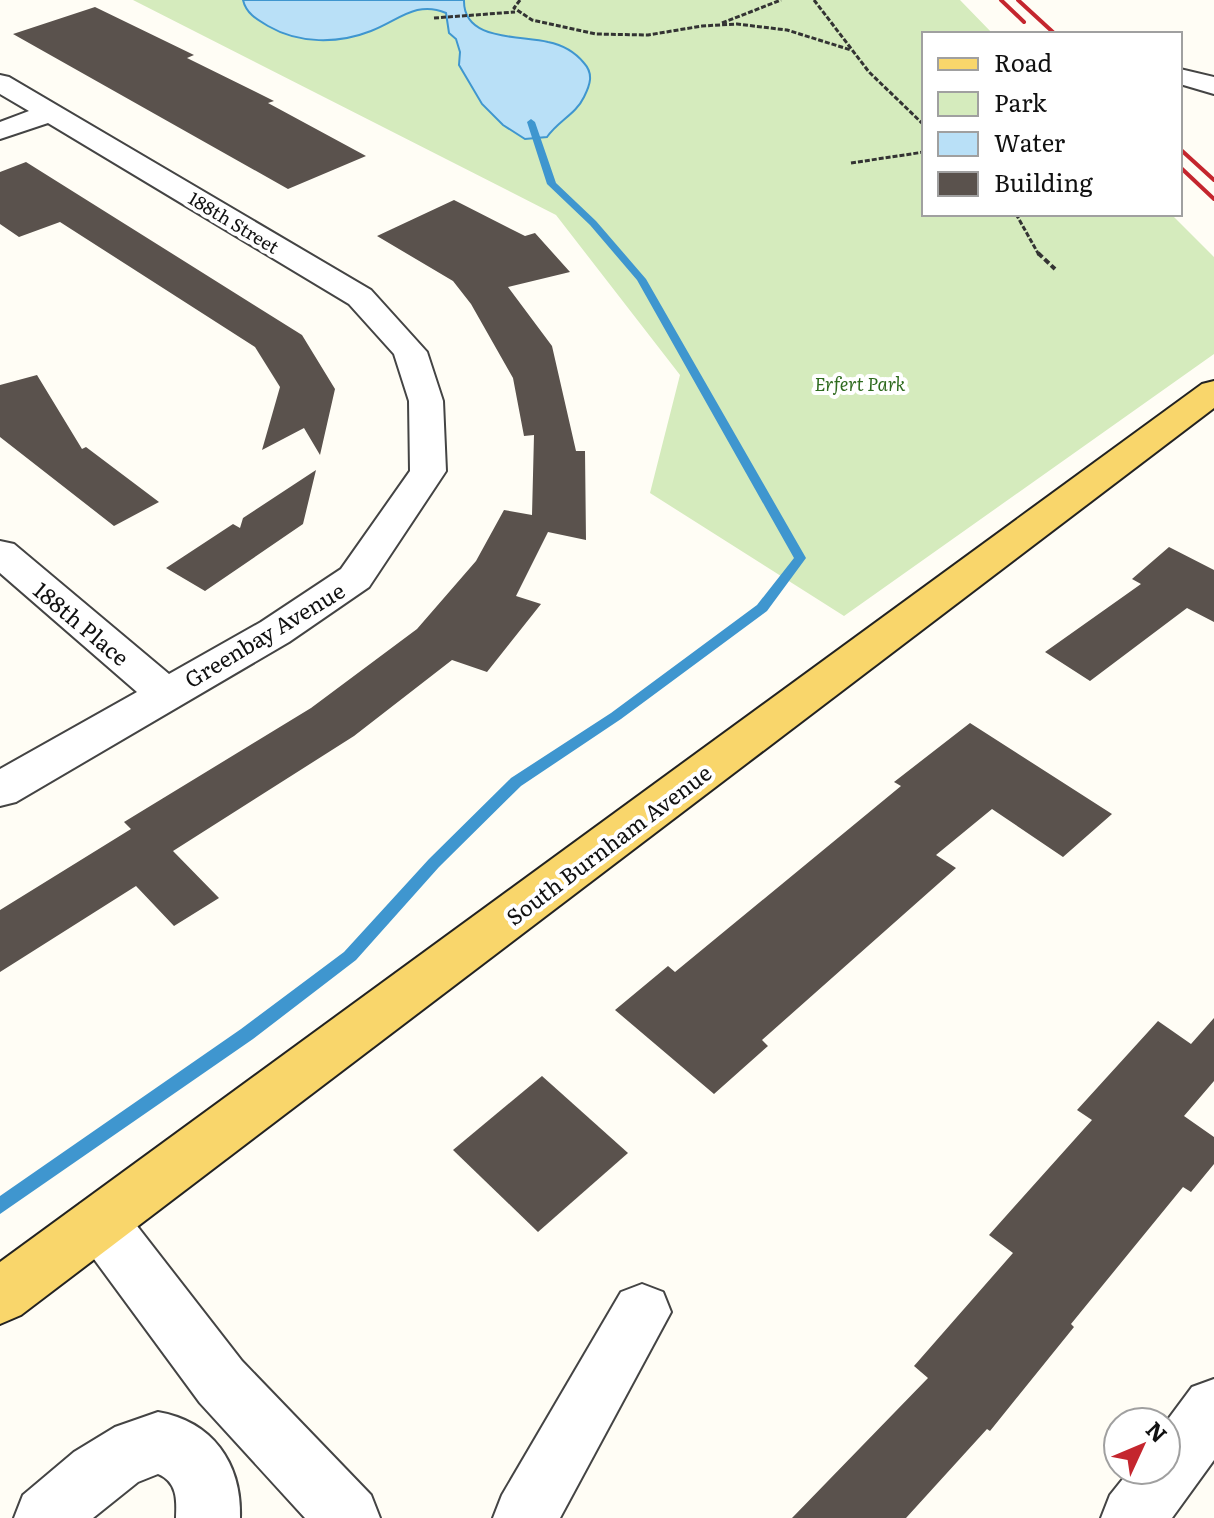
<svg xmlns="http://www.w3.org/2000/svg" width="1214" height="1518" font-family="Literata,serif">
	<style>
		.green { fill: #d5ebbd }
		.water { fill: #b9e0f7; stroke: #3f96cf; stroke-width: 2 }
		.lines { fill: none; stroke-linecap: round; stroke-linejoin: round }
		.stream { fill: #3f96cf; fill-rule: evenodd }
		.building { fill: #5a524d }
		.minor-casing { stroke: #444; stroke-width: 4 }
		.major-casing { stroke: #222; stroke-width: 4 }
		.path-far1 { stroke: #333; stroke-width: 3; stroke-dasharray: 5 2; stroke-linecap: butt }
		.path { stroke: #333; stroke-width: 4; stroke-dasharray: 6 3; stroke-linecap: butt }
		.minor { fill: #fff; fill-rule: evenodd }
		.major { fill: #f9d66b; fill-rule: evenodd }
		.rail { stroke: #c4262e; stroke-width: 4 }
		.labels { text-anchor: middle; dominant-baseline: central; stroke-width: 8; stroke-linejoin: round; paint-order: stroke }
		.far-street-label { font-size: 18px; fill: #111; stroke: #fff }
		.far-park-label { font-size: 18px; font-style: italic; fill: #2f6b1f; stroke: #fff }
		.street-label { font-size: 22px; fill: #111; stroke: #fff }
	</style>
	<rect width="100%" height="100%" fill="#fffdf5"/>
	<polygon class="green" points="133,0 960,0 993,34 924,34 924,214 1171,214 1214,257 1214,354 844,616 650,493 680,375 556,215"/>
	<path class="water" d="M243 0H464C463 42 521 35 548 42 563 45 575 52 584 63 594 74 590 85 584 97 576 114 558 121 547 137L525 139 503 125 482 104 459 65 460 52 456 39 449 33 446 13C416 0 398 21 371 31 338 44 299 44 268 26 256 19 246 13 243 0Z"/>
	<g class="lines">
		<polygon class="stream" points="531,119 535,122 556,183 596,221 646,279 806,558 767,611 621,719 521,786 439,867 356,960 253,1039 0,1214 0,1196 241,1029 344,952 429,859 511,778 611,713 757,605 794,558 637,280 590,225 547,184 527,122"/>
	</g>
	<g class="building">
		<polygon points="95,7 194,55 187,58 274,101 268,103 366,156 288,189 13,34"/>
		<polygon points="26,162 302,335 335,389 320,455 304,428 262,450 280,387 255,347 60,222 19,237 0,224 0,172"/>
		<polygon points="454,200 525,236 535,233 570,272 508,287 552,346 576,451 585,451 586,540 548,532 516,596 541,604 487,672 452,660 354,736 173,851 219,898 174,926 136,886 0,972 0,910 131,829 124,822 311,708 417,629 476,561 504,510 532,515 534,435 524,436 513,378 471,304 453,281 377,236"/>
		<polygon points="37,375 82,449 86,447 159,502 114,526 0,437 0,385"/>
		<polygon points="316,470 303,524 205,591 166,568 233,524 240,528 243,518"/>
		<polygon points="1169,547 1214,570 1214,622 1187,608 1090,681 1045,652 1141,584 1132,579"/>
		<polygon points="970,723 1112,814 1063,857 992,809 936,855 956,868 762,1040 768,1046 714,1094 615,1010 668,966 675,972 901,786 894,782"/>
		<polygon points="1214,1018 1214,1081 1184,1116 1214,1137 1214,1164 1191,1192 1183,1187 1071,1324 1074,1327 990,1431 987,1429 906,1518 792,1518 928,1378 914,1366 1013,1253 989,1235 1092,1120 1077,1110 1158,1021 1191,1044"/>
		<polygon points="542,1076 628,1153 538,1232 453,1150"/>
	</g>
	<g class="lines">
		<defs>
			<g id="minor">
				<polygon points="1180,69 1214,77 1214,94 1180,84"/>
				<polygon points="0,75 9,77 371,290 427,352 443,401 446,471 369,587 289,642 16,802 0,806 0,769 137,692 0,573 0,541 14,544 169,674 261,622 341,569 410,471 409,401 394,354 349,304 48,123 0,139 0,122 29,111 0,94"/>
				<polygon points="100,1196 120,1204 242,1361 371,1495 380,1518 305,1518 200,1403 80,1240 72,1222 80,1204"/>
				<polygon points="642,1284 663,1292 671,1312 560,1518 493,1518 502,1495 621,1292"/>
				<polygon points="1214,1379 1214,1460 1172,1518 1101,1518 1110,1495 1130,1470 1166,1470 1166,1422 1192,1387"/>
				<path d="M158 1412C212 1421 242 1463 240 1518H176C177 1499 177 1482 158 1474L138 1482 93 1518H14L23 1495 74 1452 115 1427Z"/>
			</g>
			<polygon id="major" points="1214,381 1214,408 21,1315 0,1324 0,1262 1202,384"/>
		</defs>
		<use href="#minor" class="minor-casing"/>
		<use href="#major" class="major-casing"/>
		<g class="path-far1">
			<polyline points="520,0 514,8 532,20 596,34 648,35 702,26 737,24 787,30 851,50"/>
			<polyline points="814,0 869,72 924,125"/>
			<polyline points="434,18 515,12"/>
			<polyline points="722,23 781,0"/>
			<polyline points="851,163 924,152"/>
			<polyline points="1016,214 1039,255"/>
		</g>
		<polyline class="path" points="1038,253 1055,269"/>
		<use href="#minor" class="minor"/>
		<use href="#major" class="major"/>
		<g class="rail">
			<polyline points="1001,0 1024,22"/>
			<polyline points="1018,0 1055,34"/>
			<polyline points="1180,149 1214,180"/>
			<polyline points="1180,167 1214,199"/>
		</g>
	</g>
	<g class="labels">
		<g class="far-street-label">
			<text transform="translate(234 222) rotate(31)">188th Street</text>
		</g>
		<g class="far-park-label">
			<text x="860" y="383">Erfert Park</text>
		</g>
		<g class="street-label">
			<text transform="translate(82 623) rotate(40)">188th Place</text>
			<text transform="translate(264 634) rotate(-31)">Greenbay Avenue</text>
			<text transform="translate(608 844) rotate(-37)">South Burnham Avenue</text>
		</g>
	</g>
	<rect x="922" y="32" width="260" height="184" fill="#ffffff" stroke="#a0a0a0" stroke-width="2"/>
	<rect x="938" y="58" width="40" height="12" fill="#f9d66b" stroke="#a0a0a0" stroke-width="2"/>
	<text x="994" y="72" font-size="24" fill="#111111">Road</text>
	<rect x="938" y="92" width="40" height="24" fill="#d5ebbd" stroke="#a0a0a0" stroke-width="2"/>
	<text x="994" y="112" font-size="24" fill="#111111">Park</text>
	<rect x="938" y="132" width="40" height="24" fill="#b9e0f7" stroke="#a0a0a0" stroke-width="2"/>
	<text x="994" y="152" font-size="24" fill="#111111">Water</text>
	<rect x="938" y="172" width="40" height="24" fill="#5a524d" stroke="#a0a0a0" stroke-width="2"/>
	<text x="994" y="192" font-size="24" fill="#111111">Building</text>
	<g transform="translate(1142 1446) rotate(46)"><circle r="38" fill="#ffffff" stroke="#a0a0a0" stroke-width="2"/>
	<path d="M0-6L14 30L0 20L-14 30Z" fill="#c4262e"/>
	<text y="-12" font-size="22" font-weight="bold" text-anchor="middle" fill="#111111">N</text>
	</g>
</svg>
